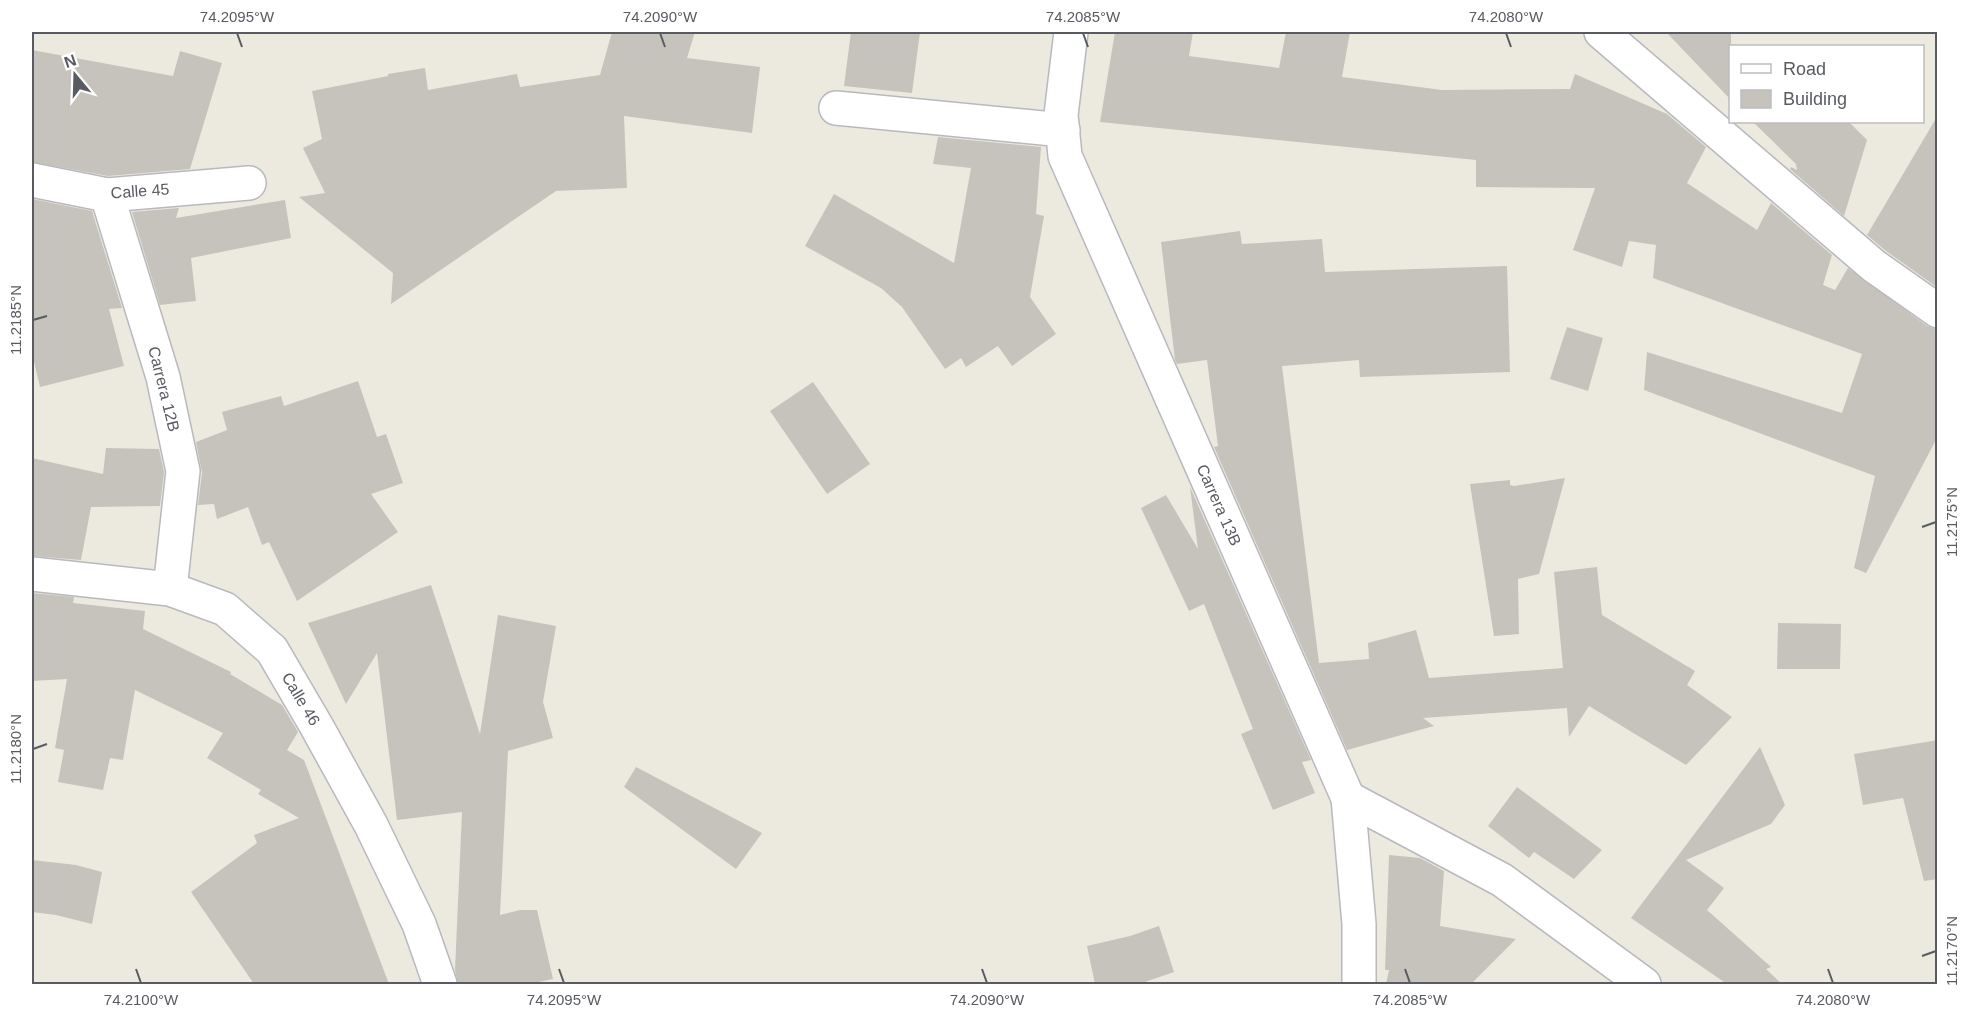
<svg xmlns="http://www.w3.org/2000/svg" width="1969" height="1016" font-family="Arial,sans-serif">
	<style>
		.building { fill: #c6c3bc }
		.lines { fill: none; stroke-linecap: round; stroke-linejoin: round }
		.minor-casing { stroke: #b7b9bf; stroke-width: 36 }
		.minor { stroke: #fff; stroke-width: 33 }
		.ticks { fill: none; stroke: #585b61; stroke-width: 2 }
		.labels { text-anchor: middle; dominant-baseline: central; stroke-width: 4.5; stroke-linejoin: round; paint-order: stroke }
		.street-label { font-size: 16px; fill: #585b61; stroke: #fff }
		.neatline { fill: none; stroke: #585b61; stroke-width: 2 }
		.ticks-label { font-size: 15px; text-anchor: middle; fill: #585b61 }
	</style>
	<rect width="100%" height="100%" fill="#eceadf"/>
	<g class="building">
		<polygon points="612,32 695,32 687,58 760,67 752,133 624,116 627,188 556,191 391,304 393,273 299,197 325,193 303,148 322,139 312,91 388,76 388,74 425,68 428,90 517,74 520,87 600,75"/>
		<polygon points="851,32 920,32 912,93 844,86"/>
		<polygon points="1115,32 1193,32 1189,56 1279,68 1286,32 1350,32 1342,77 1442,90 1570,89 1575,74 1667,114 1706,147 1687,183 1757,230 1771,203 1832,255 1823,285 1835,290 1848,268 1927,326 1938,330 1938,436 1866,573 1854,568 1875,476 1644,390 1647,352 1842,413 1862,354 1653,278 1656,245 1629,241 1622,267 1573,250 1595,188 1476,187 1476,160 1100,122"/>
		<polygon points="1666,32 1731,32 1731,100"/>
		<polygon points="32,50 173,76 180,51 222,63 190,169 108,176 32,162"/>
		<polygon points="1938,115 1938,288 1886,251 1867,235"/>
		<polygon points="1753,122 1849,122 1867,140 1844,216 1790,169 1791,167 1797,170 1796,164"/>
		<polygon points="938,137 1041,147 1036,214 1044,216 1030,297 1056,334 1012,366 998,346 966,367 961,358 945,369 902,307 881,288 805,246 834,194 954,263 971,168 933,164"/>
		<polygon points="32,199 92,211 122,308 109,309 124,366 40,387 32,353"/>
		<polygon points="285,200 291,238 191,258 196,301 160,305 132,212 179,208 176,218"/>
		<polygon points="1240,231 1242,244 1322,239 1325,272 1507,266 1510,372 1360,377 1359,360 1282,366 1319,663 1369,659 1368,643 1416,630 1429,678 1563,668 1554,572 1597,567 1602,615 1695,671 1687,685 1732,717 1686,765 1589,706 1569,737 1567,708 1423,718 1434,726 1347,750 1214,447 1218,446 1207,360 1177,364 1175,360 1161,242"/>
		<polygon points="1567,327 1603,338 1588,391 1550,379"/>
		<polygon points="358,381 377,437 386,434 403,483 371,494 398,532 297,601 269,542 262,545 248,507 217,519 214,504 198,505 202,473 196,442 227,430 222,412 281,396 284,406"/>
		<polygon points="813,382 870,464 827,494 770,411"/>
		<polygon points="106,448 159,449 164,472 160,506 91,507 81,560 32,556 32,458 103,474"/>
		<polygon points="1565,478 1539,574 1518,579 1519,634 1494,636 1470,484 1510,480 1510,485 1514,486"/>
		<polygon points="1190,487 1311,760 1302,762 1315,793 1273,810 1241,734 1253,729 1204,604 1189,611 1141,508 1166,495 1198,549"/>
		<polygon points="431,585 480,734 498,615 556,626 543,702 553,738 508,751 500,915 520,910 537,910 553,979 529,984 458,984 455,970 462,812 397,820 377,653 346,704 308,623"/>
		<polygon points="32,593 74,597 73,603 145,611 143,629 231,672 230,674 282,705 298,732 287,750 304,760 389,984 254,984 191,892 257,843 254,835 299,818 258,794 261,790 207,758 223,733 135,690 123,760 110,758 103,790 58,782 64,750 55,748 67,679 32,681"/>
		<polygon points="1778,623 1841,624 1840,669 1777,669"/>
		<polygon points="1938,740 1938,879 1924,881 1903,798 1863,805 1854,754"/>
		<polygon points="1760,747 1785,805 1771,824 1686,860 1724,888 1707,910 1771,967 1766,969 1782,984 1727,984 1631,918"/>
		<polygon points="636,767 762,833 736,869 624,787"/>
		<polygon points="1517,787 1602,850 1574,879 1534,852 1529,858 1488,826"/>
		<polygon points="1389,855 1420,858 1444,871 1440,926 1516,939 1471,984 1386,984 1389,970 1385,970"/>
		<polygon points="32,860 76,865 102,872 92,924 56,915 32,912"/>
		<polygon points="1159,926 1174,972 1139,984 1095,984 1087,946 1130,936"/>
	</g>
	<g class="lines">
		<defs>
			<g id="minor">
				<polyline points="1071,32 1061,115 1065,156 1348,798 1359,924 1359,984"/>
				<polyline points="1601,32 1874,266 1938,311"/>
				<polyline points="836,108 1063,130"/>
				<polyline points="32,180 107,195 249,183"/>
				<polyline points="107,195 163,377 183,471 170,589"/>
				<polyline points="32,574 170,589 225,609 272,650 317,727 371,825 419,924 440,984"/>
				<polyline points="1348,798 1502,880 1644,984"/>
			</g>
		</defs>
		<use href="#minor" class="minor-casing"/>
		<use href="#minor" class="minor"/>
	</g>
	<path class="ticks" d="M237 33 242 47M660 33 665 47M1083 33 1088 47M1506 33 1511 47M33 320 47 316M1922 527 1936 522M33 749 47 744M1922 956 1936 951M136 969 141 983M559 969 564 983M982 969 987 983M1405 969 1410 983M1828 969 1833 983"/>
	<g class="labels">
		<g class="street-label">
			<text transform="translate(140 191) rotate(-4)">Calle 45</text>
			<text transform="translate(164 389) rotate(76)">Carrera 12B</text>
			<text transform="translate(1219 505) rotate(66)">Carrera 13B</text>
			<text transform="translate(301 699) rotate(59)">Calle 46</text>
		</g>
	</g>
	<rect width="1969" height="1016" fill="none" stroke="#ffffff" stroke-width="66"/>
	<rect x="1729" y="45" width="195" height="78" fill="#ffffff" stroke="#bcbdc0" stroke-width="1.5"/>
	<rect x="1741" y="64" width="30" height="9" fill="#ffffff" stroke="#bcbdc0" stroke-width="1.5"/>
	<text x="1783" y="75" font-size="18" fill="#585b61">Road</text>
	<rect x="1741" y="90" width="30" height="18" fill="#c6c3bc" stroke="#bcbdc0" stroke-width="1.5"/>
	<text x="1783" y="105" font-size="18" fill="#585b61">Building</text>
	<g transform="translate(75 75) rotate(341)" stroke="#ffffff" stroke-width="4.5" paint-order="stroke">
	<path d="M0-4.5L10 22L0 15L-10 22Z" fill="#585b61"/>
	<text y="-9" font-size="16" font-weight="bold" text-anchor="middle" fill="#585b61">N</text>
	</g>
	<rect x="33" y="33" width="1903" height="950" class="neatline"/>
	<g class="ticks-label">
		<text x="237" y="22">74.2095°W</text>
		<text x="660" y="22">74.2090°W</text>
		<text x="1083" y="22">74.2085°W</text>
		<text x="1506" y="22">74.2080°W</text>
		<text transform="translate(16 320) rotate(-90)" y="5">11.2185°N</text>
		<text transform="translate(1952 522) rotate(-90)" y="5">11.2175°N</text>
		<text transform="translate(16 749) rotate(-90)" y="5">11.2180°N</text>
		<text transform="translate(1952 951) rotate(-90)" y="5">11.2170°N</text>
		<text x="141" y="1005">74.2100°W</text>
		<text x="564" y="1005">74.2095°W</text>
		<text x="987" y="1005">74.2090°W</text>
		<text x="1410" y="1005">74.2085°W</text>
		<text x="1833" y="1005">74.2080°W</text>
	</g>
</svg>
